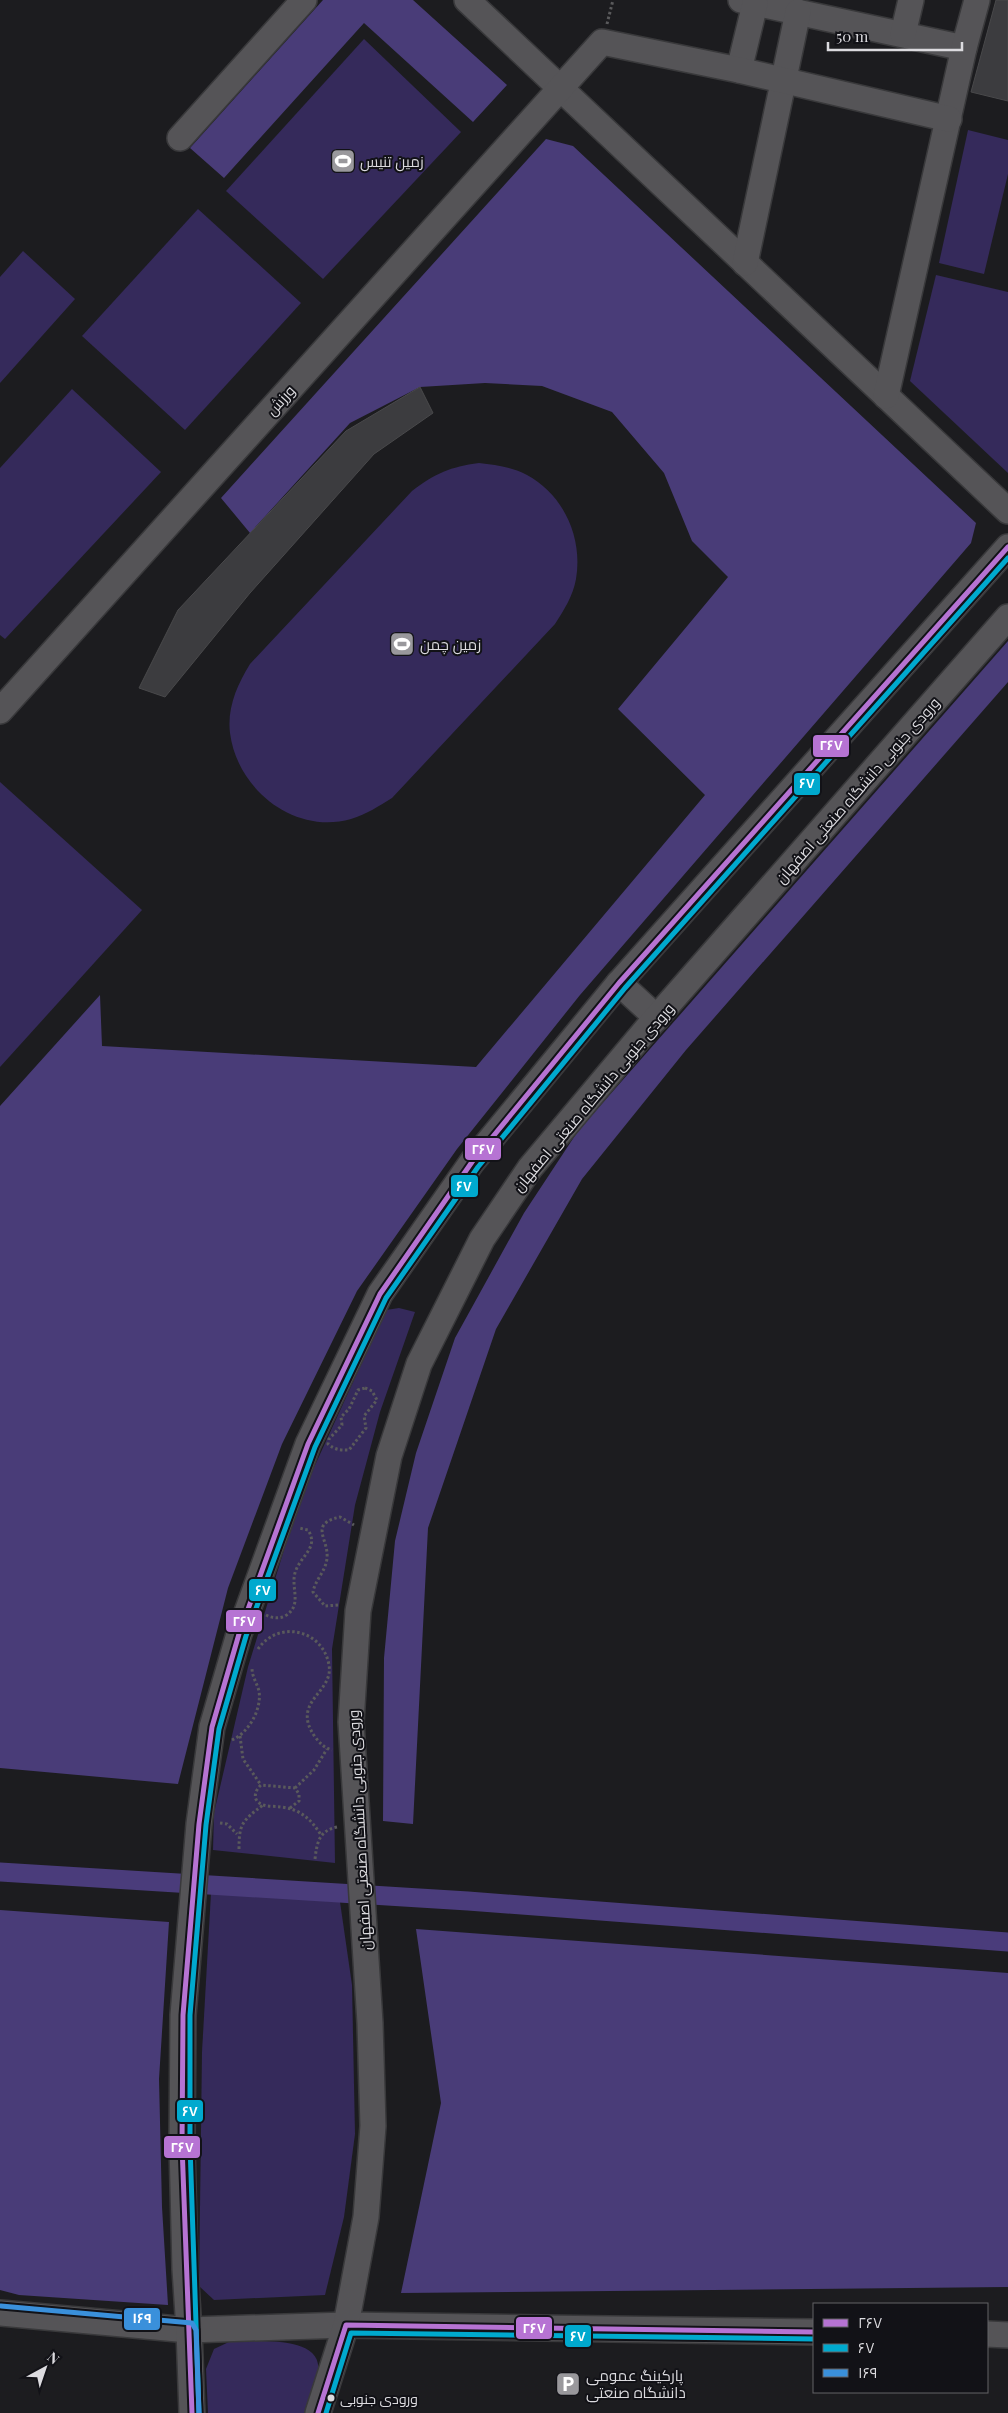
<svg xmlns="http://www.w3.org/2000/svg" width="1008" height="2413" font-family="'Playfair Display',Cairo,serif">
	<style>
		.green { fill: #352a5b }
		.forest { fill: #493c78 }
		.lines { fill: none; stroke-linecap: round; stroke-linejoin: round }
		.canal { stroke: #4a3c7b; stroke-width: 19 }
		.building { fill: #3c3c3f; stroke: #49494b }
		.minor-casing { stroke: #39393b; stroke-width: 28 }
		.path { stroke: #5a5a5c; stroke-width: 3; stroke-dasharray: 2.5 2.5; stroke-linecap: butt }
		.minor { stroke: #555457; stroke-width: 25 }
		.bus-1-casing { stroke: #121217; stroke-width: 9 }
		.bus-2-casing { stroke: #121217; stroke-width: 9 }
		.bus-3-casing { stroke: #121217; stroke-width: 9 }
		.bus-1 { stroke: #b673d3; stroke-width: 5 }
		.bus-2 { stroke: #00a9ce; stroke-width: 5 }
		.bus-3 { stroke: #3a90db; stroke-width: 5 }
		.bus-dot { fill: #dcdbdf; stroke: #121217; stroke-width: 2 }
		.labels { text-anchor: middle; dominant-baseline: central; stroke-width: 4; stroke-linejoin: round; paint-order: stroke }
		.bus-label { font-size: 14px; fill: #dcdbdf; stroke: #121217; text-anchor: start }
		.poi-label { font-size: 15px; fill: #dcdbdf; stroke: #121217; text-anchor: start }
		.street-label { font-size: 15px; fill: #dcdbdf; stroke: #121217 }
		.line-badge { stroke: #121217; stroke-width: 2 }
		.badge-label { font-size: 14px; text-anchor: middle; font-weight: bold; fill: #fff }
	</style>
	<rect width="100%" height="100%" fill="#1c1c1f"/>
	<g class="green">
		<polygon points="364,39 461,132 323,279 226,191"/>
		<polygon points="968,130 1008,140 1008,174 984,274 939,263"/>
		<polygon points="198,209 301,303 185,430 82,336"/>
		<polygon points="23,251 75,299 0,383 0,277"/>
		<polygon points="936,275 1008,292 1008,473 910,381"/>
		<polygon points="72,389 161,472 5,639 0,635 0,468"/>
		<path d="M479 463C496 465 513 467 527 475 564 495 583 538 576 579 573 596 564 610 555 624L392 798C379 806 367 814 351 819 294 835 237 789 230 733 227 708 237 685 250 664L412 491C436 473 450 467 479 463Z"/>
		<polygon points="0,782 142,910 0,1067"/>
		<polygon points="399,1308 415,1312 380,1412 355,1505 332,1649 335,1863 213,1850 214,1813 248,1667 300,1498 386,1310"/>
		<polygon points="211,1893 340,1902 352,1985 355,2134 344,2217 325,2295 214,2300 199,2286 202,2052"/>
		<path d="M231 2341C254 2342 324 2334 318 2372 316 2386 310 2400 306 2413H208L206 2369 214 2349Z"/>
	</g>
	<g class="forest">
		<polygon points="323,0 413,0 507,85 473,122 364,23 224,178 190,148"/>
		<polygon points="546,139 573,146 976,523 971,543 580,995 457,1149 357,1291 282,1444 228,1588 178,1784 0,1768 0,1106 100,995 102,1046 476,1067 705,795 618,709 728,577 692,541 664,473 612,412 542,386 485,383 420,387 350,423 250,533 221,498"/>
		<polygon points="1008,641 1008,682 686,1050 582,1179 496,1329 428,1528 413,1824 383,1821 384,1658 395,1541 416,1453 455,1338 524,1213 578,1131"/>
		<polygon points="0,1910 169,1922 159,2079 162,2207 168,2305 19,2295 0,2290"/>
		<polygon points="416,1929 1008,1973 1008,2287 401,2293 441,2103"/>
	</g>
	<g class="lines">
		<polyline class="canal" points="0,1872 468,1901 1008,1942"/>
	</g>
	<g class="building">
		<polygon points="996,0 1008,0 1008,101 971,92"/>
		<polygon points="420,387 433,413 374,454 250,593 165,697 139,688 178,610 346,431"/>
	</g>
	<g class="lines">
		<defs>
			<g id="minor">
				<polyline points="467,0 1008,511"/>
				<polyline points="741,0 964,48"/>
				<polyline points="903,34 911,0"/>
				<polyline points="739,70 755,4"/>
				<polyline points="180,138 304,0"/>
				<polyline points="745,263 798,12"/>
				<polyline points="886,396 964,48 977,0"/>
				<polyline points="0,711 602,42 739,70 949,119"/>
				<polyline points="619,983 657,1018"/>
				<polyline points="0,2313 189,2330 346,2325 814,2332"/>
				<polyline points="987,2334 1008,2335"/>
				<polyline points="192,2413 189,2330 185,2269 182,2145 183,2015 199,1824 212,1727 239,1634 308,1444 380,1294 472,1162 619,983 1008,547"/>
				<polyline points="318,2413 346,2325 366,2217 373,2126 370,2023 351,1722 358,1611 389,1456 419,1364 482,1239 530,1168 650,1025 1008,617"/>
			</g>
		</defs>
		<use href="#minor" class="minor-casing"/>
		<g class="path">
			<polyline points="607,24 613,0"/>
			<path d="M365 1388 372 1391 377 1400 364 1416 366 1428 349 1450C340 1450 335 1450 328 1444L329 1439 342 1425 341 1417 349 1409 358 1390Z"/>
			<path d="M338 1605 325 1606 313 1592C315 1580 326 1571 327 1558 329 1539 308 1524 340 1517L354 1525"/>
			<path d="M266 1615C272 1618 279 1619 285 1616 304 1605 289 1586 296 1570 302 1555 319 1547 308 1530L299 1528"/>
			<path d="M258 1649C279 1619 323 1630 329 1665 334 1693 290 1701 315 1737 320 1743 324 1748 332 1750"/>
			<polyline points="240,1736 243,1759 261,1785"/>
			<path d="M232 1740C248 1733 262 1710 259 1691 257 1683 252 1677 252 1668"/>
			<polyline points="295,1788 314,1770 327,1749"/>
			<path d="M290 1808 299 1801V1794L295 1788 261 1785C255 1790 252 1800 261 1804 267 1807 275 1806 281 1807 300 1809 311 1819 321 1835"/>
			<polyline points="220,1823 227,1824 237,1834"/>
			<path d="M239 1849C239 1824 242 1821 263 1805"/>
			<path d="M315 1859C317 1842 319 1831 337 1827"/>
		</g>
		<use href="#minor" class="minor"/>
		<defs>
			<g id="bus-1">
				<polyline points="192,2413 182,2145 183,2015 199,1824 212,1727 239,1634 308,1444 380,1294 472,1162 619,983 1008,547"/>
				<polyline points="318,2413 346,2325 814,2332"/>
			</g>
			<g id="bus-2">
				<polyline points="199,2413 190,2145 190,2015 206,1825 219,1729 246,1636 315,1447 386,1298 478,1167 625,988 1008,558"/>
				<polyline points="326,2413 351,2333 814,2339"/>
			</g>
			<polyline id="bus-3" points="1,2306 192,2323 196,2330 199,2413"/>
		</defs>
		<use href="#bus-1" class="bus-1-casing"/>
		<use href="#bus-2" class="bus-2-casing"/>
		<use href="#bus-3" class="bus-3-casing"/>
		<use href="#bus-1" class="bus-1"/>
		<use href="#bus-2" class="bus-2"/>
		<use href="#bus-3" class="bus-3"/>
	</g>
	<defs>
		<symbol id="stadium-square" viewBox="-11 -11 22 22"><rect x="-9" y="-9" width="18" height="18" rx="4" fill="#99989c" stroke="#121217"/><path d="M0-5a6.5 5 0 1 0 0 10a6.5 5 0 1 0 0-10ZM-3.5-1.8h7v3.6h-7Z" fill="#fff"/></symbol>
		<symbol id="parking-square" viewBox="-11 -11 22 22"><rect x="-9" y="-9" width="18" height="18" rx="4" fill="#99989c" stroke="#121217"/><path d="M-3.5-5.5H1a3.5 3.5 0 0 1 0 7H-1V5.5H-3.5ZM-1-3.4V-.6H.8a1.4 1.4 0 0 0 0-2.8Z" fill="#fff"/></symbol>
	</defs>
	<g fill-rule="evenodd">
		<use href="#stadium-square" x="329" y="147" width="28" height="28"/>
		<use href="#stadium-square" x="388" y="630" width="28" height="28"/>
		<use href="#parking-square" x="554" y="2370" width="28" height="28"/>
	</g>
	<circle class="bus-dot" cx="331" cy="2398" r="4.5"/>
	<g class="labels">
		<g class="bus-label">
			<text x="340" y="2398">ورودی جنوبی</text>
		</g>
		<g class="poi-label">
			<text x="360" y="161">زمین تنیس</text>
			<text x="420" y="644">زمین چمن</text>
			<text x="586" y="2375">پارکینگ عمومی<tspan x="586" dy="17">دانشگاه صنعتی</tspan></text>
		</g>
		<g class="street-label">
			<text transform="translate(280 400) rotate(-48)">ورزش</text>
			<text transform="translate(857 790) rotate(-49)">ورودی جنوبی دانشگاه صنعتی اصفهان</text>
			<text transform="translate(593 1097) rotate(-50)">ورودی جنوبی دانشگاه صنعتی اصفهان</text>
			<text transform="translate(359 1830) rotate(-93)">ورودی جنوبی دانشگاه صنعتی اصفهان</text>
		</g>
	</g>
	<g class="line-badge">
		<rect x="812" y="734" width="38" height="24" rx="5" fill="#b673d3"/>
		<rect x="793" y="772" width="28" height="24" rx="5" fill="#00a9ce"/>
		<rect x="464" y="1137" width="38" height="24" rx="5" fill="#b673d3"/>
		<rect x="450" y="1174" width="29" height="24" rx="5" fill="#00a9ce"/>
		<rect x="248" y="1578" width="29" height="24" rx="5" fill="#00a9ce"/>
		<rect x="225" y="1609" width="38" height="24" rx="5" fill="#b673d3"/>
		<rect x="176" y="2099" width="28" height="24" rx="5" fill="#00a9ce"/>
		<rect x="163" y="2135" width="38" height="24" rx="5" fill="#b673d3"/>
		<rect x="123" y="2307" width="38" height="24" rx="5" fill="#3a90db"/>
		<rect x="515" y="2316" width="38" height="24" rx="5" fill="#b673d3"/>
		<rect x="564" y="2324" width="28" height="24" rx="5" fill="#00a9ce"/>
	</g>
	<g class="badge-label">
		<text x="831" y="750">۲۶۷</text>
		<text x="807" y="788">۶۷</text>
		<text x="483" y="1154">۲۶۷</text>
		<text x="464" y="1191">۶۷</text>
		<text x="263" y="1595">۶۷</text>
		<text x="244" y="1626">۲۶۷</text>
		<text x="190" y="2116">۶۷</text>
		<text x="182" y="2152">۲۶۷</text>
		<text x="142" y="2323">۱۶۹</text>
		<text x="534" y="2333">۲۶۷</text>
		<text x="578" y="2341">۶۷</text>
	</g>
	<rect x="813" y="2303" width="175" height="90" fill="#121217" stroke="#636267"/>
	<rect x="823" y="2319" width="25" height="8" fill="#b673d3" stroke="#636267"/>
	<text x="858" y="2328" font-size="15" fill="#dcdbdf">۲۶۷</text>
	<rect x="823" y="2344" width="25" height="8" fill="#00a9ce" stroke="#636267"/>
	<text x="858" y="2353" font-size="15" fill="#dcdbdf">۶۷</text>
	<rect x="823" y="2369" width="25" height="8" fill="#3a90db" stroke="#636267"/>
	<text x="858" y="2378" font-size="15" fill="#dcdbdf">۱۶۹</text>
	<g transform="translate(45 2368) rotate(40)" stroke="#121217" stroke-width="4" paint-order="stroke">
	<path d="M0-4L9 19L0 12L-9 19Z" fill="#dcdbdf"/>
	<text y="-8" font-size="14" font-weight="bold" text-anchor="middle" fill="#dcdbdf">N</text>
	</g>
	<path d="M828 42v8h134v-8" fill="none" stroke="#dcdbdf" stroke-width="2.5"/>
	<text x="836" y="42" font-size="15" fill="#dcdbdf" stroke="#121217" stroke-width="4" paint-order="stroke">50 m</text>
</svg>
